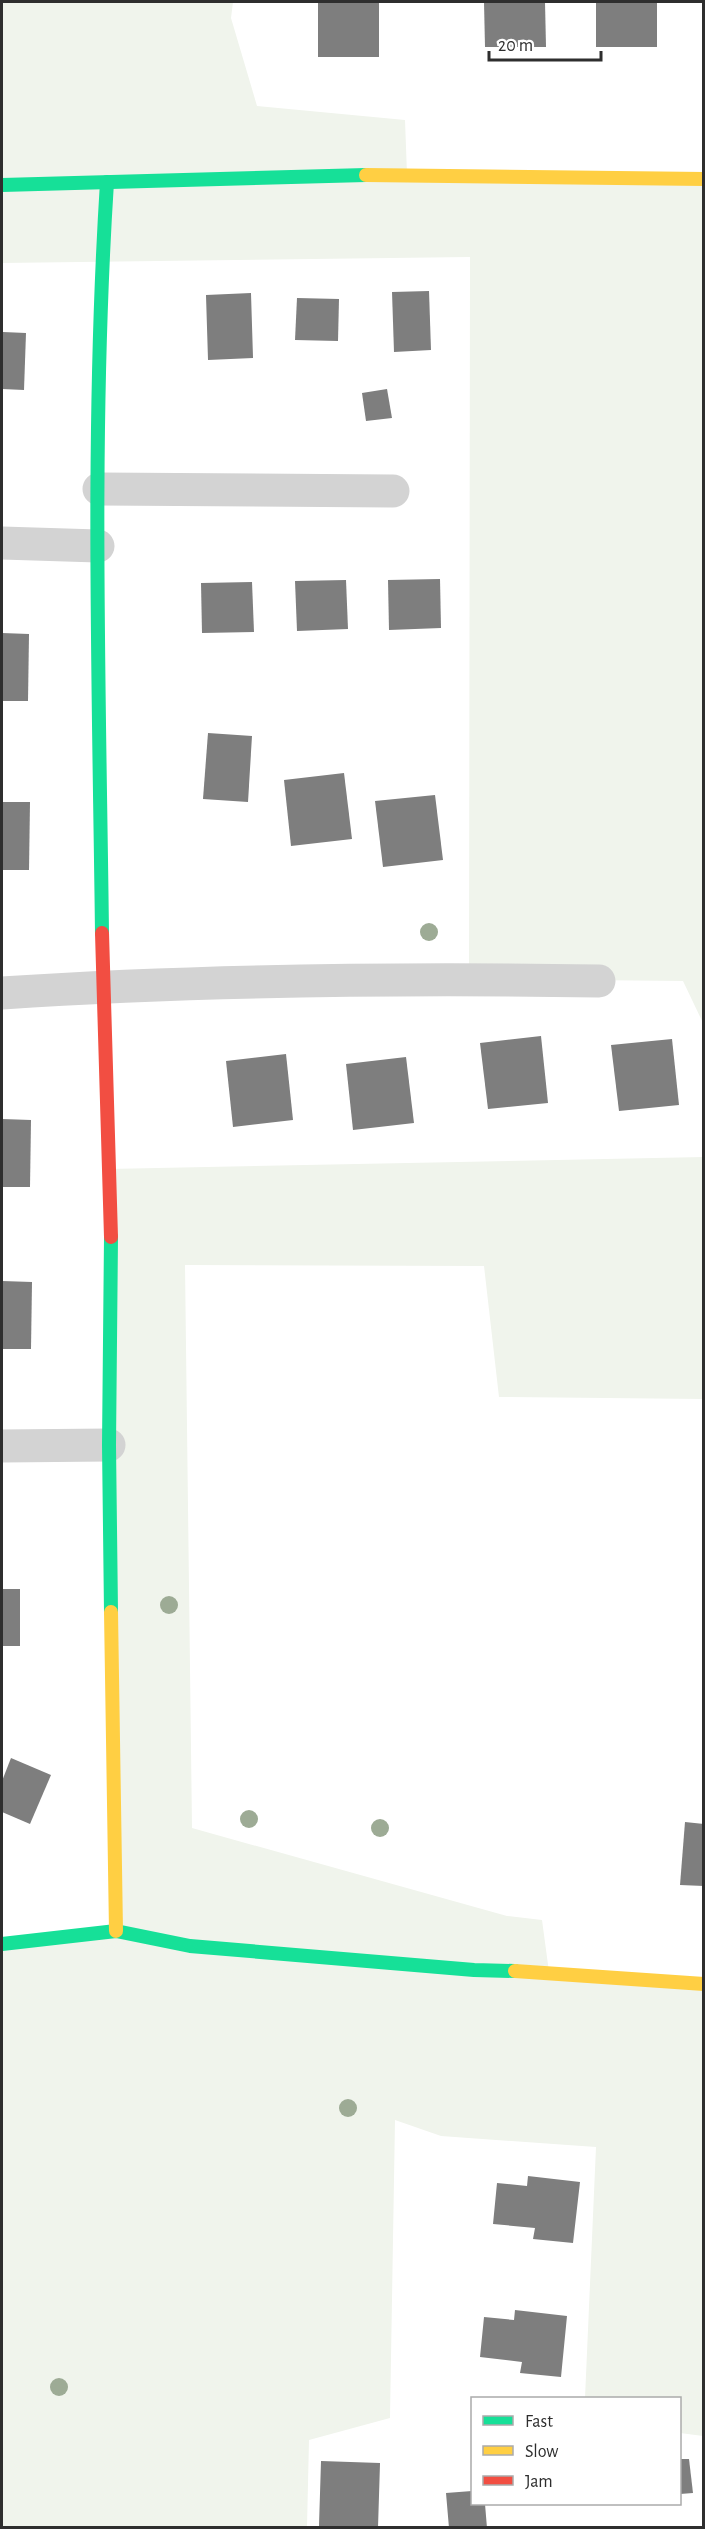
<svg xmlns="http://www.w3.org/2000/svg" width="705" height="2529" font-family="'Alegreya Sans',sans-serif">
	<style>
		.green { fill: #f0f4ec }
		.building { fill: #7e7e7e }
		.lines { fill: none; stroke-linecap: round; stroke-linejoin: round }
		.street { stroke: #d3d3d3; stroke-width: 33 }
		.fast { stroke: #16e098; stroke-width: 14 }
		.slow { stroke: #ffcf43; stroke-width: 14 }
		.jam { stroke: #f24e42; stroke-width: 14 }
		.tree { fill: #9dab95 }
	</style>
	<rect width="100%" height="100%" fill="#fff"/>
	<g class="green">
		<polygon points="2,2 233,2 231,18 257,106 405,120 407,174 703,179 703,1023 683,981 469,979 470,257 2,263"/>
		<polygon points="703,1157 703,1399 499,1397 484,1266 185,1265 192,1828 507,1916 542,1920 549,1972 703,1984 703,2436 680,2433 680,2398 585,2398 596,2147 441,2136 395,2120 390,2418 309,2440 307,2527 2,2528 2,1944 116,1931 108,1169"/>
	</g>
	<g class="building">
		<rect x="318" y="2" width="61" height="55"/>
		<polygon points="484,2 545,2 546,47 485,47"/>
		<rect x="596" y="2" width="61" height="45"/>
		<polygon points="429,291 431,350 394,352 392,292"/>
		<polygon points="251,293 253,358 208,360 206,295"/>
		<polygon points="297,298 339,299 338,341 295,340"/>
		<polygon points="3,332 26,333 24,390 2,389"/>
		<polygon points="387,389 392,418 366,421 362,393"/>
		<polygon points="440,579 441,628 389,630 388,580"/>
		<polygon points="346,580 348,629 297,631 295,581"/>
		<polygon points="252,582 254,632 202,633 201,583"/>
		<polygon points="2,633 29,634 28,701 2,701"/>
		<polygon points="208,733 252,736 248,802 203,799"/>
		<polygon points="344,773 352,839 291,846 284,780"/>
		<polygon points="435,795 443,860 383,867 375,801"/>
		<polygon points="2,802 30,802 29,870 2,870"/>
		<polygon points="541,1036 548,1103 488,1109 480,1043"/>
		<polygon points="672,1039 679,1105 619,1111 611,1045"/>
		<polygon points="286,1054 293,1120 233,1127 226,1061"/>
		<polygon points="406,1057 414,1123 353,1130 346,1064"/>
		<polygon points="2,1119 31,1120 30,1187 2,1187"/>
		<polygon points="2,1281 32,1282 31,1349 2,1349"/>
		<rect x="2" y="1589" width="18" height="57"/>
		<polygon points="11,1758 51,1775 30,1824 2,1812 2,1781"/>
		<polygon points="685,1822 704,1824 704,1886 680,1885"/>
		<polygon points="528,2176 580,2182 573,2243 533,2239 535,2228 493,2224 497,2183 527,2186"/>
		<polygon points="515,2310 567,2316 561,2377 520,2373 522,2362 480,2357 484,2317 514,2320"/>
		<polygon points="680,2459 689,2459 693,2493 680,2494"/>
		<polygon points="321,2461 380,2463 378,2528 319,2526"/>
		<polygon points="472,2491 472,2504 485,2504 487,2528 449,2528 446,2493"/>
	</g>
	<g class="lines">
		<g class="street">
			<polyline points="99,489 393,491"/>
			<polyline points="2,543 98,546"/>
			<path d="M2 993C200 980 400 978 599 981"/>
			<polyline points="2,1446 109,1445"/>
		</g>
		<g class="fast">
			<polyline points="2,185 366,175"/>
			<path d="M102 933C99 683 91 432 107 182"/>
			<polyline points="111,1237 109,1445 111,1612"/>
			<polyline points="2,1944 116,1931 190,1946 474,1970 515,1971"/>
		</g>
		<g class="slow">
			<polyline points="366,175 704,179"/>
			<polyline points="111,1612 116,1931"/>
			<polyline points="515,1971 704,1984"/>
		</g>
		<polyline class="jam" points="102,933 111,1237"/>
	</g>
	<g class="tree">
		<circle cx="429" cy="932" r="9"/>
		<circle cx="169" cy="1605" r="9"/>
		<circle cx="249" cy="1819" r="9"/>
		<circle cx="380" cy="1828" r="9"/>
		<circle cx="348" cy="2108" r="9"/>
		<circle cx="59" cy="2387" r="9"/>
	</g>
	<rect width="705" height="2529" fill="none" stroke="#2e2e2e" stroke-width="6"/>
	<rect x="471" y="2397" width="210" height="108" fill="#ffffff" stroke="#ababab" stroke-width="1.5"/>
	<rect x="483" y="2416" width="30" height="9" fill="#16e098" stroke="#ababab" stroke-width="1.5"/>
	<text x="525" y="2427" font-size="18" fill="#2e2e2e">Fast</text>
	<rect x="483" y="2446" width="30" height="9" fill="#ffcf43" stroke="#ababab" stroke-width="1.5"/>
	<text x="525" y="2457" font-size="18" fill="#2e2e2e">Slow</text>
	<rect x="483" y="2476" width="30" height="9" fill="#f24e42" stroke="#ababab" stroke-width="1.5"/>
	<text x="525" y="2487" font-size="18" fill="#2e2e2e">Jam</text>
	<path d="M489 51v9h112v-9" fill="none" stroke="#2e2e2e" stroke-width="3"/>
	<text x="498" y="51" font-size="18" fill="#2e2e2e" stroke="#ffffff" stroke-width="4.5" paint-order="stroke">20 m</text>
</svg>
